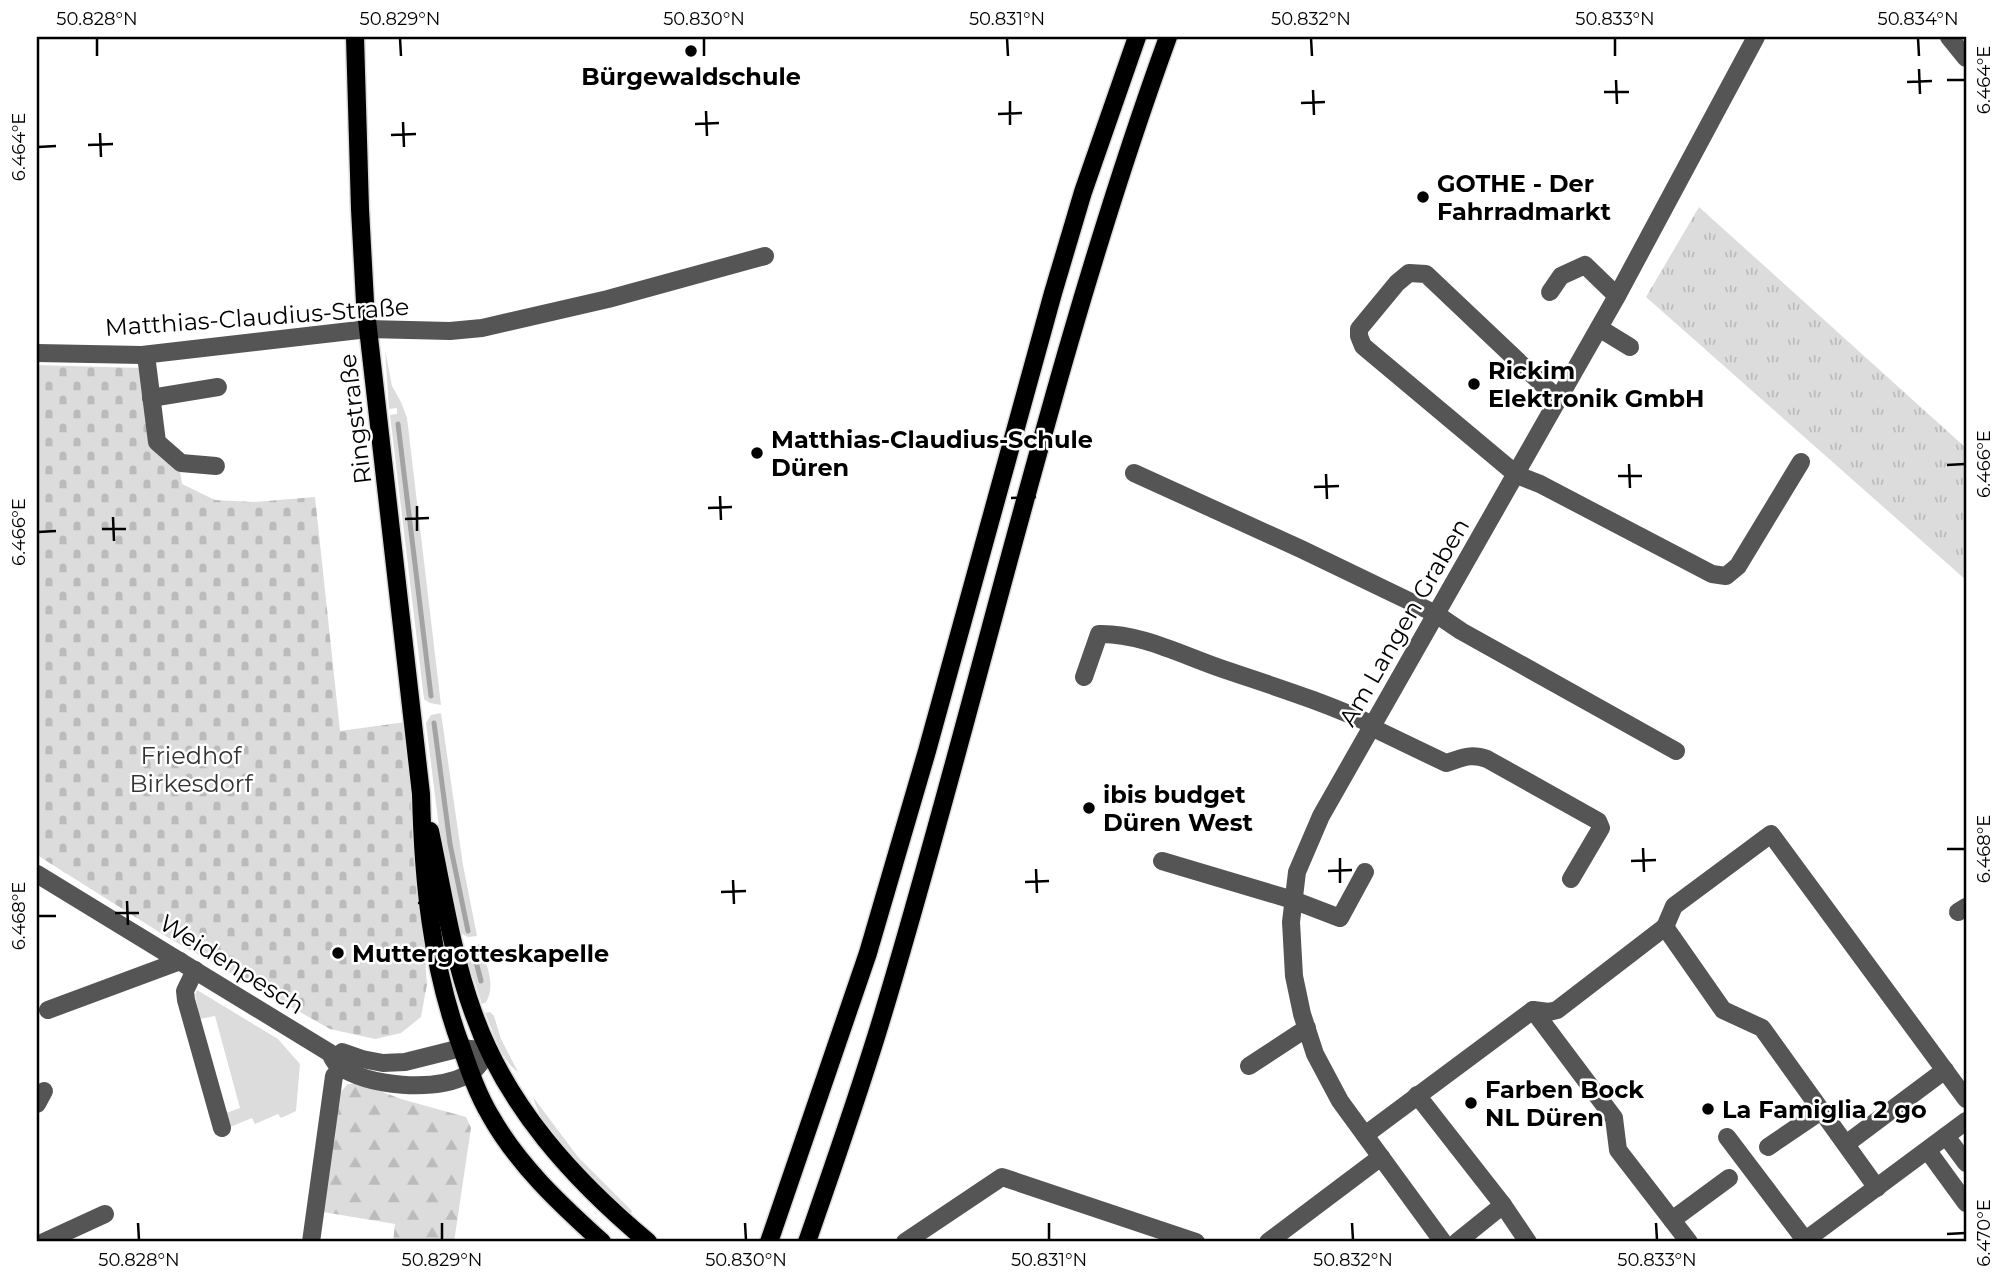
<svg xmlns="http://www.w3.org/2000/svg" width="2003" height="1279" font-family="Montserrat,sans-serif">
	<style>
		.grass { fill: #dcdcdc }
		.forest { fill: url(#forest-firs) }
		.cemetery { fill: url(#cemetery-stones) }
		.park { fill: url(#park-tufts) }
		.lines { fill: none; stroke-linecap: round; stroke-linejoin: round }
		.stream { stroke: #a3a3a3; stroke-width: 5 }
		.major-casing { stroke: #dbdbdb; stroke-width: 21 }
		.minor { stroke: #555; stroke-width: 18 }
		.major { stroke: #000; stroke-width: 18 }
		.ticks { fill: none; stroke: #000; stroke-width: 2.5 }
		.poi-dot { fill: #000; stroke: #fff; stroke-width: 2.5 }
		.labels { text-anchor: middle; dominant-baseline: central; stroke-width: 5; stroke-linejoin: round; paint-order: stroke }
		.poi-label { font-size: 24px; font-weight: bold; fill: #000; stroke: #fff; text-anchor: start }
		.street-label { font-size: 24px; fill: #000; stroke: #fff }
		.park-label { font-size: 24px; fill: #333; stroke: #fff }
		.neatline { fill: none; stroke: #000; stroke-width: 2.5 }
		.ticks-label { font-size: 18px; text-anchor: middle; fill: #000 }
	</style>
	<defs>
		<pattern id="forest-firs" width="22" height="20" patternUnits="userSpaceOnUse" patternTransform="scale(1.75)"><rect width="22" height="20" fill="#dcdcdc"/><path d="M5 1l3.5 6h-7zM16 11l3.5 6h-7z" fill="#bbb"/></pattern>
		<pattern id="cemetery-stones" width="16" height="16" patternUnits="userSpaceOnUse" patternTransform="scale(1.75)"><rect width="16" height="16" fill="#dcdcdc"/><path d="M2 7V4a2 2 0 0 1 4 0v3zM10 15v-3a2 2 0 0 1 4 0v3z" fill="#bbb"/></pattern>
		<pattern id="park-tufts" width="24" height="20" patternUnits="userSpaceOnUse" patternTransform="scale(1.75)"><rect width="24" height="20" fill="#dcdcdc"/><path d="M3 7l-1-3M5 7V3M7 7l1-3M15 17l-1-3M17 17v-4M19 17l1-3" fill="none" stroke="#bbb"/></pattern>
	</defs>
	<rect width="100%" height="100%" fill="#fff"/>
	<g class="grass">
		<polygon points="385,350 392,386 401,402 407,418 441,705 430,703 424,699 390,415 397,414 397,408 389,409"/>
		<polygon points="441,713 463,865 477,936 468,937 460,933 442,852 426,723 431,715"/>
		<path d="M480 944C485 962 497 985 486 1002L482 1004 466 957 470 947Z"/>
		<polygon points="197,990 278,1039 300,1064 296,1111 281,1118 278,1114 255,1124 252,1118 230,1127 226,1113 240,1108 215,1016 200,1019 195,995"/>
		<path d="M490 1012 494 1016 501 1039 518 1072C500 1059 494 1033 485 1013Z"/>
		<path d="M533 1097 578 1157 632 1211 630 1216C599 1186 544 1138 533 1097Z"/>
	</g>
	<polygon class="forest" points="348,1084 362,1084 401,1099 466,1117 471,1128 454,1242 393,1242 395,1224 323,1212 338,1095"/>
	<polygon class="cemetery" points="37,365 140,368 150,445 180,470 182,484 215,500 253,502 315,497 340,731 406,722 427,984 421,1017 401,1033 375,1039 330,1029 167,937 37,855"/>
	<polygon class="park" points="1699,207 1966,448 1966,580 1646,297"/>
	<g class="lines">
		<g class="stream">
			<polyline points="398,424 431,696"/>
			<polyline points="434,723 450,844 468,931"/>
			<polyline points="474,954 481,981"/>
		</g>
		<defs>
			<g id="major">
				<path d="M355 37 360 209 365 302 421 794C423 879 431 965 461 1046 469 1069 477 1093 490 1115 518 1165 560 1204 602 1242"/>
				<path d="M430 831C443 892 452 954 473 1012 506 1106 573 1179 648 1242"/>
				<polyline points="769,1242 868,953 927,751 1053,293 1083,192 1137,37"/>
				<path d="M807 1242C833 1167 860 1091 883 1014 981 689 1052 356 1168 37"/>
			</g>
		</defs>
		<use href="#major" class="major-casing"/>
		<g class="minor">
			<polyline points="1949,37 1966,58"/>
			<polyline points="1550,292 1561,276 1585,265 1617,296"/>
			<polyline points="1599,328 1630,347"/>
			<polyline points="37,353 142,355 368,329 450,331 482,328 608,299 765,256"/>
			<polyline points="146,355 157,442 181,463 216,466"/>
			<polyline points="151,398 218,387"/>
			<polyline points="1559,400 1426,274 1409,273 1397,283 1359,329 1359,336 1363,346 1517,475 1540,484 1712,574 1726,576 1738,566 1801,462"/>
			<polyline points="1134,473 1301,549 1436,614 1461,631 1676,751"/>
			<path d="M1084 677 1099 634C1139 633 1180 654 1217 667 1269 685 1323 701 1373 725"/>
			<path d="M1371 727 1446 763C1463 758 1470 753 1487 759L1598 821 1601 828 1571 879"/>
			<polyline points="1162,861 1293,900 1340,918 1365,872"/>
			<path d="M37 874 330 1053C332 1057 334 1063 339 1066 370 1087 434 1092 467 1075 476 1071 483 1059 489 1051"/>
			<polyline points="1958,912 1966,907"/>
			<polyline points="1665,927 1723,1010 1762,1028 1877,1188"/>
			<polyline points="195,970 185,991 186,1000 222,1128"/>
			<polyline points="48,1010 180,961"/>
			<polyline points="1533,1010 1614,1118 1618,1150 1689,1242"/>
			<polyline points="342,1052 362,1059 383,1063 405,1062 461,1048 489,1051"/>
			<polyline points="1249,1066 1307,1028"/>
			<polyline points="1417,1095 1503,1205 1528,1242"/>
			<polyline points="37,1104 44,1091"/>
			<polyline points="1365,1135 1533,1010 1549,1012 1557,1010 1665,927 1674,906 1771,834 1966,1099"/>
			<polyline points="1946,1136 1966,1163"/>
			<polyline points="1727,1137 1805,1240"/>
			<polyline points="1846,1144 1945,1070"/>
			<polyline points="1768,1147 1821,1111"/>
			<polyline points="1928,1151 1966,1203"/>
			<polyline points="1672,1220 1729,1178"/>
			<polyline points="44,1242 105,1214"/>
			<polyline points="311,1242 334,1076 351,1056"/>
			<polyline points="905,1242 1002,1177 1196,1242"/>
			<polyline points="1268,1242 1381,1157"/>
			<polyline points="1443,1242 1340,1101 1315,1054 1302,1014 1294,976 1291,922 1297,872 1321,816 1617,296 1756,37"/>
			<polyline points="1457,1242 1503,1205"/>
			<polyline points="1803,1242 1966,1121"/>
		</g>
		<use href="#major" class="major"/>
	</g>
	<path class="ticks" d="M97 38V56M400 38 401 56M704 38V56M1007 38 1008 56M1311 38 1312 56M1615 38V56M1918 38 1919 56M1919 69 1920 94M1616 80 1617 104M1947 80H1965M1907 82 1932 81M1313 90 1314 115M1604 92H1629M1010 101V125M1301 103 1325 102M706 111 707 136M998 114 1022 113M403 122 404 147M695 124 719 123M100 133 101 157M391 135 416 134M88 145 113 144M38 147 56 146M1629 464 1630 488M1947 465 1965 464M1326 474 1327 499M1618 476H1642M1023 485 1024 509M1314 487 1339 486M720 496 721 520M1011 498 1036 497M417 506V531M708 508 732 507M113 517 114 541M405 519 429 518M102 529H126M38 532 56 531M1643 848 1644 872M1947 849H1965M1340 858V883M1631 861 1656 860M1036 869 1037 893M1328 871 1352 870M733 880 734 904M1025 882 1049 881M430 890 431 915M721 892 746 891M127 901 128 925M418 903 443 902M115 913H139M38 916H56M138 1223 139 1240M442 1223V1240M745 1223 746 1240M1049 1223V1240M1352 1223 1353 1240M1656 1223 1657 1240M1947 1234 1965 1233"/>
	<g class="poi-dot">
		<circle cx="691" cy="51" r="7"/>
		<circle cx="1423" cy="197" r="7"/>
		<circle cx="1474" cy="384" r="7"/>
		<circle cx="757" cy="453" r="7"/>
		<circle cx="1089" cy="808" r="7"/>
		<circle cx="338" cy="953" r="7"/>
		<circle cx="1471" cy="1103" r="7"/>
		<circle cx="1708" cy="1109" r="7"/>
	</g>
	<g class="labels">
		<g class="poi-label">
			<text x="691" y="76" text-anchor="middle">Bürgewaldschule</text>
			<text x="1437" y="183">GOTHE - Der<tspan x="1437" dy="28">Fahrradmarkt</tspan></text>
			<text x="1488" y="370">Rickim<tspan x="1488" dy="28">Elektronik GmbH</tspan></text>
			<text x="771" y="439">Matthias-Claudius-Schule<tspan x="771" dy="28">Düren</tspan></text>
			<text x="1103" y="794">ibis budget<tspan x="1103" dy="28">Düren West</tspan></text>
			<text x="352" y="953">Muttergotteskapelle</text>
			<text x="1485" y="1089">Farben Bock<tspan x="1485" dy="28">NL Düren</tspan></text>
			<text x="1722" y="1109">La Famiglia 2 go</text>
		</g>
		<g class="street-label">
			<text transform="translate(257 317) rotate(-4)">Matthias-Claudius-Straße</text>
			<text transform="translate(355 419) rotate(-97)">Ringstraße</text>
			<text transform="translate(1404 622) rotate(-60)">Am Langen Graben</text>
			<text transform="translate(232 964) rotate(32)">Weidenpesch</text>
		</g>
		<g class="park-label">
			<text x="191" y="755">Friedhof<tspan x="191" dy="28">Birkesdorf</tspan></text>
		</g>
	</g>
	<rect width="2003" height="1279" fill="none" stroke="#ffffff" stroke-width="77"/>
	<rect x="38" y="38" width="1927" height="1202" class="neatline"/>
	<g class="ticks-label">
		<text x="97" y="25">50.828°N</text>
		<text x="400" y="25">50.829°N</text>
		<text x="704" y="25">50.830°N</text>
		<text x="1007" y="25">50.831°N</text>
		<text x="1311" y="25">50.832°N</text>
		<text x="1615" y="25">50.833°N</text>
		<text x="1918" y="25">50.834°N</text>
		<text transform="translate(1984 80) rotate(-90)" y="6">6.464°E</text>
		<text transform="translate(19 147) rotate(-90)" y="6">6.464°E</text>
		<text transform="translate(1984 464) rotate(-90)" y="6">6.466°E</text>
		<text transform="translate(19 532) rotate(-90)" y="6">6.466°E</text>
		<text transform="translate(1984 849) rotate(-90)" y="6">6.468°E</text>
		<text transform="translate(19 916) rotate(-90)" y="6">6.468°E</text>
		<text transform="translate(1984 1233) rotate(-90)" y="6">6.470°E</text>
		<text x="139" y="1266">50.828°N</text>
		<text x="442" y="1266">50.829°N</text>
		<text x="746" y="1266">50.830°N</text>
		<text x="1049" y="1266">50.831°N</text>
		<text x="1353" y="1266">50.832°N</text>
		<text x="1657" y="1266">50.833°N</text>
	</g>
</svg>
